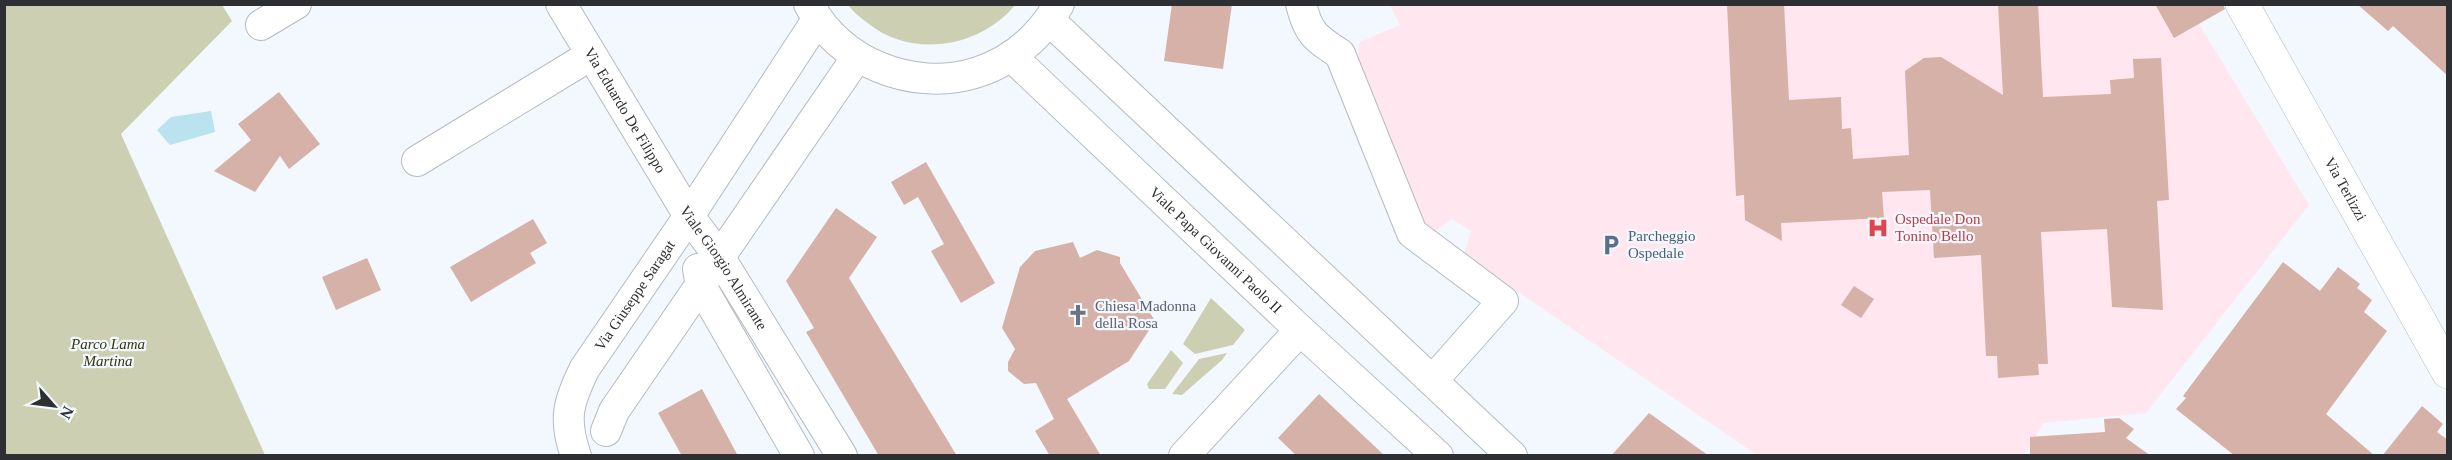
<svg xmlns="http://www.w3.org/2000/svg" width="2452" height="460" font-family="Georgia,serif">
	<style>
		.medical { fill: #ffe6ef }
		.green { fill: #cdcfb2 }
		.water { fill: #bbe2ef }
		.building { fill: #d5b1a8 }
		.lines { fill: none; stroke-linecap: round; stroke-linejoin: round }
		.minor-casing { stroke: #b5bbc2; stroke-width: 32 }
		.secondary-casing { stroke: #b5bbc2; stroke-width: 34 }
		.minor { stroke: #fff; stroke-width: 30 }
		.secondary { stroke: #fff; stroke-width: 33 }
		.labels { text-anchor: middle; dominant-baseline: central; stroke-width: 4.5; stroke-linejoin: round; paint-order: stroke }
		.street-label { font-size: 15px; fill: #2d2f32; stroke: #f3f8fe }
		.health-label { font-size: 15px; fill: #be3a42; stroke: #f3f8fe; text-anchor: start }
		.service-label { font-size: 15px; fill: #4e5e75; stroke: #f3f8fe; text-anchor: start }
		.worship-label { font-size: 15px; fill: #5b616d; stroke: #f3f8fe; text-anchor: start }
		.park-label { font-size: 15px; font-style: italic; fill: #35360d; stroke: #f3f8fe }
	</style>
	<rect width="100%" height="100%" fill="#f3f8fe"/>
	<polygon class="medical" points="1390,5 2216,5 2220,12 2199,24 2309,205 2146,413 2044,423 2024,455 1757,455 1464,255 1471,231 1452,219 1432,234 1421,226 1356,66 1360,42 1400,25"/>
	<g class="green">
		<polygon points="4,5 222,5 232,21 121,134 265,455 5,455"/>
		<path d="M848 5H1015C981 47 913 59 869 24 861 18 854 13 848 5Z"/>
		<polygon points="1211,298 1245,330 1233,345 1195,354 1183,344"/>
		<polygon points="1171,350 1183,363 1165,389 1149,389 1147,384"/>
		<polygon points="1227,353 1222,360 1182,395 1172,394 1199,359"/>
	</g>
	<polygon class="water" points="211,111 215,132 170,145 157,130 171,117"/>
	<g class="building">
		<polygon points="1172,4 1232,4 1223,69 1164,61"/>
		<polygon points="1727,4 1784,4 1789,100 1841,97 1842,129 1851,128 1853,159 1909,155 1905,71 1924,58 1941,57 2003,95 1998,4 2038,4 2043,97 2111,94 2110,80 2134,78 2133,59 2161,58 2169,200 2157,201 2163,310 2112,307 2107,229 2041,232 2048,364 2038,364 2039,375 1998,378 1997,356 1986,356 1981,255 1934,258 1930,190 1882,192 1884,218 1781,223 1782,241 1745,220 1744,195 1736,196"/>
		<polygon points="2155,4 2223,4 2225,9 2174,38"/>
		<polygon points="2357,4 2448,4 2448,76 2393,26 2388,31"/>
		<polygon points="279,92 320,144 289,169 280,156 255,192 214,171 251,140 238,124"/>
		<polygon points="926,162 995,283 961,303 931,251 944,244 918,197 904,205 891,182"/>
		<polygon points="836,208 877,237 849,278 957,456 879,456 806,332 814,328 786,281"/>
		<polygon points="533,219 547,243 530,253 536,263 471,302 450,267"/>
		<polygon points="1073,242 1080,258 1097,250 1120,257 1120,263 1155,321 1129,361 1067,399 1101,456 1050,456 1035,431 1054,419 1036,383 1024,384 1008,371 1008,362 1015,349 1002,328 1020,267 1035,251"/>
		<polygon points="367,258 381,290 336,310 322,277"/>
		<polygon points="2283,262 2320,291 2338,267 2360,284 2357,288 2372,300 2364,312 2387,331 2326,414 2375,456 2235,456 2176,409 2186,398 2183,396"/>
		<polygon points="1854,286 1874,299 1861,318 1841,305"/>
		<polygon points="702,389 738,456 682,456 658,413"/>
		<polygon points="1319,394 1385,456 1297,456 1278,438"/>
		<polygon points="2422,406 2443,424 2437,432 2448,440 2448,456 2382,456"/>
		<polygon points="1649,413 1709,456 1611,456"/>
		<polygon points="2119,418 2134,429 2126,438 2151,456 2030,456 2030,437 2105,432 2104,419"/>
	</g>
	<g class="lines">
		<defs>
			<g id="minor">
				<path id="s1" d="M561 4 689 216 720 258 842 456"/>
				<path d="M809 4C838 62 913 92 975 73 1011 62 1040 37 1059 4"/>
				<path d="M1301 4C1308 33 1315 38 1340 54L1412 233 1503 301 1433 380"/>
				<polyline points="1049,20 1512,456"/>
				<polyline points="261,25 296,4"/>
				<path id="s2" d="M1011 56 1300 330 1438 456"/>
				<polyline points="417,161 591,55"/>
				<polyline points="698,269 701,286 799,456"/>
				<polyline points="606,431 614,411 857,57"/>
				<path id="s3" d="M576 456C563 419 568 402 585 368L689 216 817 20"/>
				<polyline points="1184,456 1300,330"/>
			</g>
			<g id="secondary">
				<path id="s4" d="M2242 4 2448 372"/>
			</g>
		</defs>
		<use href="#minor" class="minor-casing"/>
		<use href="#secondary" class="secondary-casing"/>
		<use href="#minor" class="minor"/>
		<use href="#secondary" class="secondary"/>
	</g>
	<defs>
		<symbol id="hospital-bare" viewBox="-9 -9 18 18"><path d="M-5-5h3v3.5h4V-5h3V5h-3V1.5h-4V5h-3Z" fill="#e0444e" stroke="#f3f8fe" stroke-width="2.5" paint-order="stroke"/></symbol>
		<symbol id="parking-bare" viewBox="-9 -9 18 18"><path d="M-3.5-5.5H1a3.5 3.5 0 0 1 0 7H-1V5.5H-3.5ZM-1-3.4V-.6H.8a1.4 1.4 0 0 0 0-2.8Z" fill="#5c6f8a" stroke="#f3f8fe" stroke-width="2.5" paint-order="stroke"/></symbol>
		<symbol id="church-bare" viewBox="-9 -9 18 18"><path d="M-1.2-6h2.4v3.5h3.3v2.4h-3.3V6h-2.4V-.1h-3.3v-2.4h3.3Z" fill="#6b7280" stroke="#f3f8fe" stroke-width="2.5" paint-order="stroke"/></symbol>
	</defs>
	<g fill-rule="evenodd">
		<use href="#hospital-bare" x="1863" y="213" width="30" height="30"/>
		<use href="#parking-bare" x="1596" y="230" width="30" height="30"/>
		<use href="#church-bare" x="1063" y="300" width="30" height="30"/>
	</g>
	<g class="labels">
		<g class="street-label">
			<text stroke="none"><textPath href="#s1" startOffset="124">Via Eduardo De Filippo</textPath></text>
			<text stroke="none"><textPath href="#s4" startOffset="212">Via Terlizzi</textPath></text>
			<text stroke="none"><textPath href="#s2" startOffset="282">Viale Papa Giovanni Paolo II</textPath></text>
			<text stroke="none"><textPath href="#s1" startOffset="310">Viale Giorgio Almirante</textPath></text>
			<text stroke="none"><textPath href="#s3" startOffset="180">Via Giuseppe Saragat</textPath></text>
		</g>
		<g class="health-label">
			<text x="1895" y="219">Ospedale Don<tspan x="1895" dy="17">Tonino Bello</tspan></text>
		</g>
		<g class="service-label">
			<text x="1628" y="236">Parcheggio<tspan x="1628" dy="17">Ospedale</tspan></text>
		</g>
		<g class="worship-label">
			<text x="1095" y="306">Chiesa Madonna<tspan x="1095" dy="17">della Rosa</tspan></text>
		</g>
		<g class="park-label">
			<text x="108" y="344">Parco Lama<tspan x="108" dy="17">Martina</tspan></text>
		</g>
	</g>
	<rect width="2452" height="460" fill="none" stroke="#2d2f32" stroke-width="12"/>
	<g transform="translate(54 406) rotate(118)" stroke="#f3f8fe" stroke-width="4.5" paint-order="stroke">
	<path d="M0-4.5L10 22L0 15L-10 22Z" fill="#2d2f32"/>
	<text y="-9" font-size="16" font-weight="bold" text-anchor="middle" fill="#2d2f32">N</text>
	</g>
</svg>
